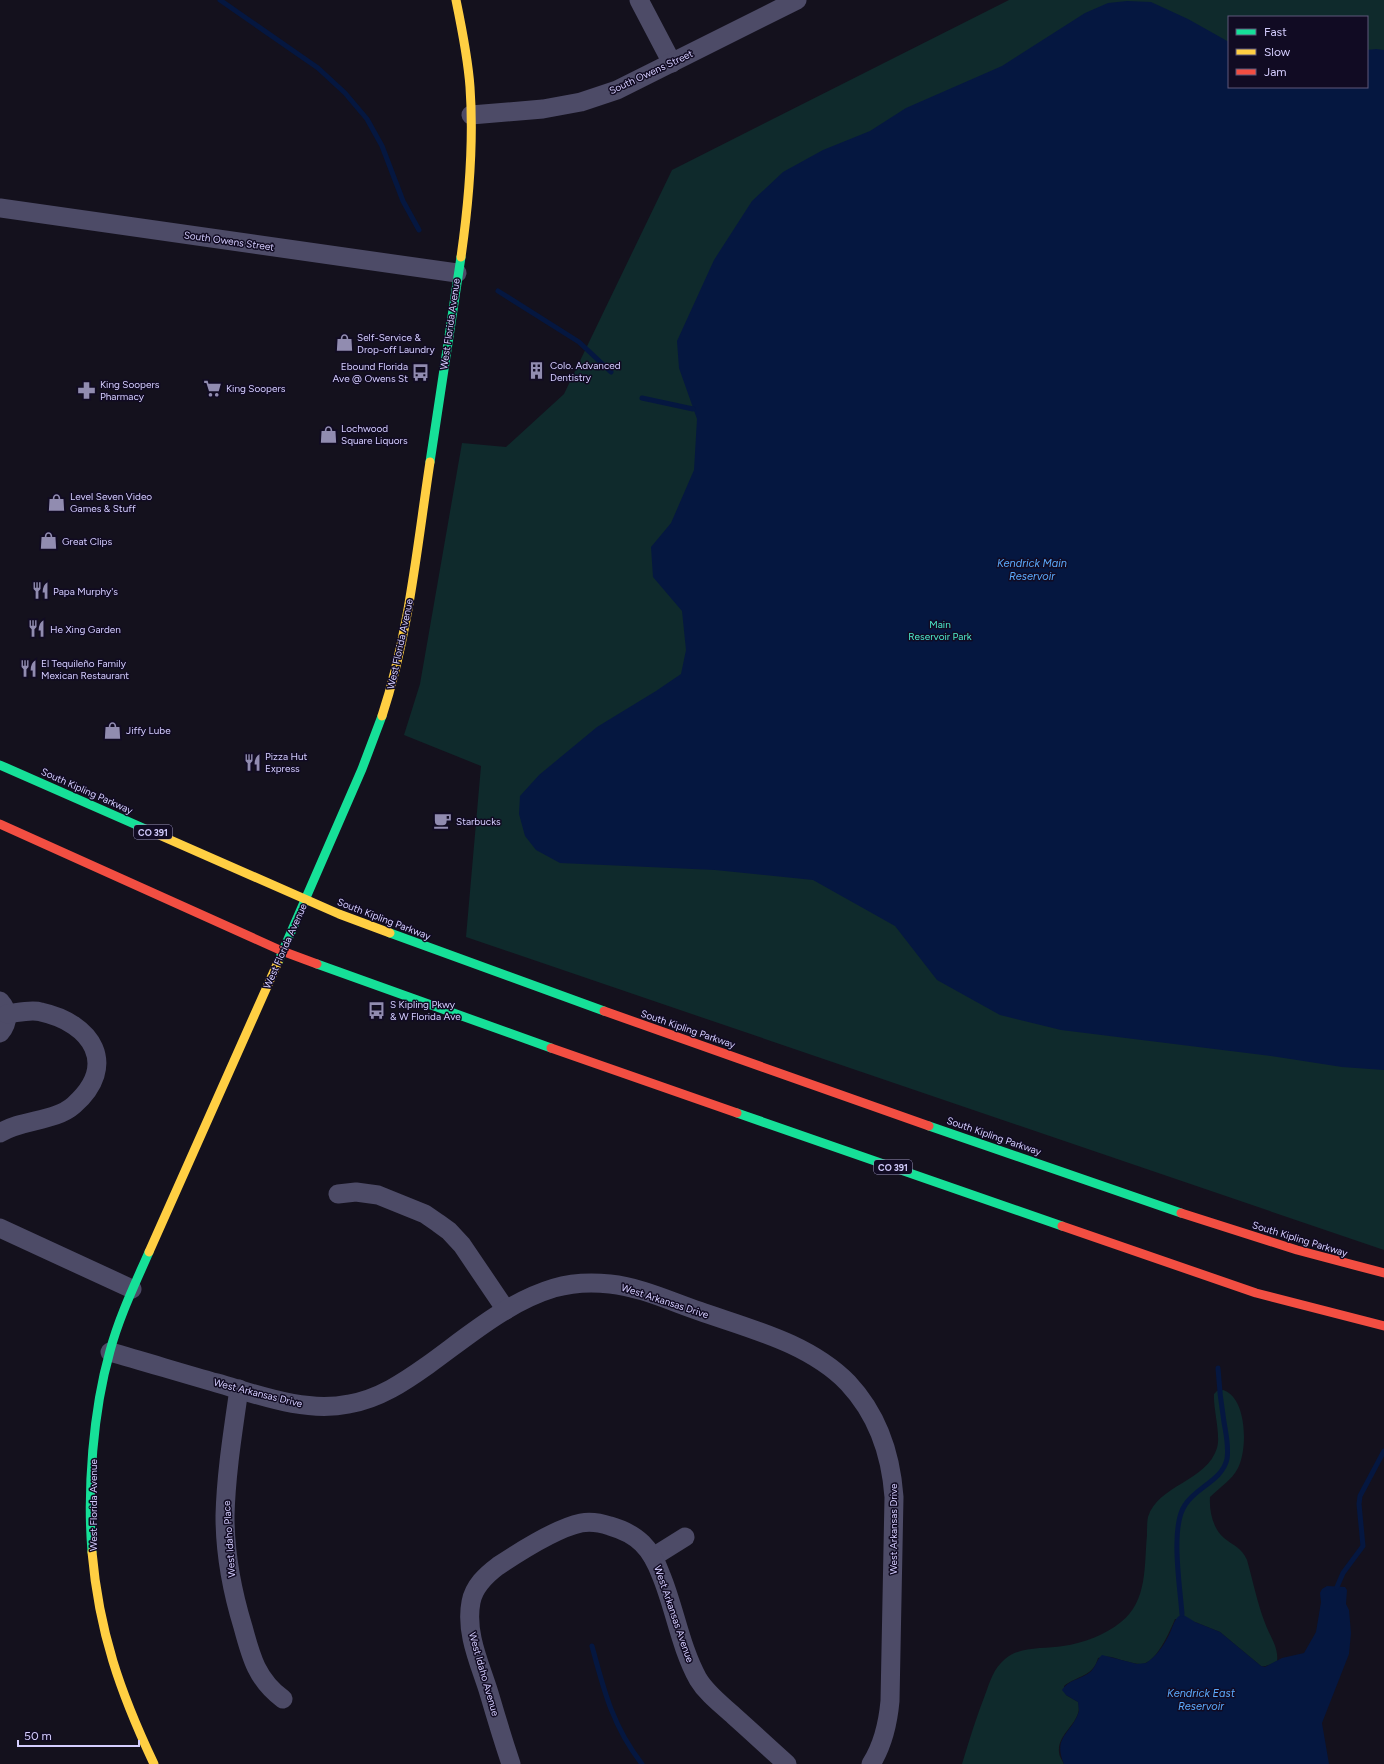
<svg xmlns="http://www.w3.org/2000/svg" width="1384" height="1764" font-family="Figtree,sans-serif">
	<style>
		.green { fill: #0f2a2c; fill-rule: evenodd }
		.water { fill: #051740 }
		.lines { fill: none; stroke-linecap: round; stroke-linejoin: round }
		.stream { stroke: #051740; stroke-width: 5 }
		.street { stroke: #4d4b67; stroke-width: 19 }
		.fast { stroke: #16e098; stroke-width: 9 }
		.slow { stroke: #ffcf43; stroke-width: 9 }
		.jam { stroke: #f24e42; stroke-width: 9 }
		.labels { text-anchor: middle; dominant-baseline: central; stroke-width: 3; stroke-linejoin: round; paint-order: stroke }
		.shield { fill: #110b23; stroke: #9a94bd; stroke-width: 1 }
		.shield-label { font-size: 9px; font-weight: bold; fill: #d5ceff }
		.street-label { font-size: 10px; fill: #d5ceff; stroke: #110b23 }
		.poi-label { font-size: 10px; fill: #d5ceff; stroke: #110b23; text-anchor: start }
		.park-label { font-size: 10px; fill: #4debcb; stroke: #110b23 }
		.water-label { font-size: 11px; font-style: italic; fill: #5cacff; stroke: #110b23 }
	</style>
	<rect width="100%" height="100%" fill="#14111d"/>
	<g class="green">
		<path d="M1009 0H1384V1250L466 937 481 766 404 735 420 684 462 443 506 447 564 394 672 170ZM1229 17H1367V87H1229Z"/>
		<path d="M1223 1390C1247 1397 1248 1449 1238 1468 1232 1480 1220 1487 1210 1497 1209 1511 1213 1529 1224 1538 1234 1546 1242 1548 1247 1560 1253 1581 1257 1602 1265 1623 1269 1635 1279 1647 1277 1661 1271 1664 1267 1667 1261 1666L1220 1632 1195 1622 1175 1619C1170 1631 1156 1664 1141 1664 1136 1664 1130 1662 1125 1661 1114 1658 1110 1655 1098 1658 1093 1677 1078 1675 1064 1686L1066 1695 1078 1702C1084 1722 1057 1732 1059 1752 1059 1756 1062 1760 1064 1764H962C969 1741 976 1718 985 1695 990 1682 993 1669 1005 1659 1019 1646 1045 1649 1063 1646 1084 1643 1105 1635 1121 1622 1148 1601 1144 1565 1147 1535 1147 1529 1147 1522 1148 1517 1158 1485 1207 1481 1217 1448 1221 1435 1213 1408 1214 1394L1217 1391Z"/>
	</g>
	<g class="water">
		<polygon points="1127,1 1151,2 1188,19 1229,42 1229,87 1367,87 1367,50 1376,49 1384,50 1384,1070 1342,1067 1271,1056 1061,1030 1000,1015 937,980 895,926 813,880 715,870 560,863 536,850 525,836 519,814 520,796 539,775 597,727 656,691 681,674 686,650 682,611 653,577 651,547 671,523 694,470 697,419 679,368 677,341 714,260 752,201 783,172 823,150 870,131 906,108 1002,66 1085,13 1108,3"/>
		<path d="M1327 1586 1345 1587 1347 1590 1346 1604 1349 1610 1351 1633 1349 1654 1322 1723 1329 1764H1064C1052 1736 1072 1734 1079 1711L1078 1702 1066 1695 1062 1690C1068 1680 1081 1679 1089 1673 1096 1668 1096 1660 1102 1655L1137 1664 1146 1663C1156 1657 1164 1645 1169 1635 1173 1627 1174 1618 1182 1614L1195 1622 1220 1632 1261 1666 1265 1667 1282 1658 1304 1653 1316 1632 1321 1602 1320 1593 1322 1589Z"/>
	</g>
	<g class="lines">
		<g class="stream">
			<polyline points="220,0 318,68 345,93 367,119 382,146 403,201 419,230"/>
			<polyline points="498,291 579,342 611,372"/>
			<polyline points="642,398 693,409"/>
			<polyline points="1337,1587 1343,1573 1363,1546 1359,1504 1360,1496 1384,1451"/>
			<path d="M1182 1614C1180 1586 1170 1527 1185 1505 1196 1487 1222 1481 1227 1459 1229 1446 1226 1434 1224 1422 1221 1404 1219 1386 1218 1368"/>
			<path d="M592 1646C604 1691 613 1727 642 1764"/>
		</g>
		<g class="street">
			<polyline points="639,0 672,63"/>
			<polyline points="471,115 543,109 581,102 617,90 797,0"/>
			<polyline points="0,208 457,273"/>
			<path d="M0 1001C9 1011 9 1022 0 1033"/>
			<path d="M0 1133C22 1119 55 1122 74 1105 119 1065 92 1023 41 1012 31 1009 17 1013 7 1014"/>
			<polyline points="338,1194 356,1192 378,1195 425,1214 438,1223 449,1231 462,1245 506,1310"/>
			<polyline points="0,1228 132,1289"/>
			<path d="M110 1352C146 1362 181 1373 217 1383 259 1395 305 1413 349 1404 379 1399 404 1382 428 1365 467 1337 507 1302 554 1288 571 1283 592 1282 610 1284 640 1287 670 1301 699 1311 750 1329 809 1343 848 1383 878 1415 891 1455 894 1497L890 1701C888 1723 883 1745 871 1764"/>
			<path d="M239 1389C233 1431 226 1474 225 1516 225 1554 232 1591 243 1627 251 1657 257 1680 283 1699"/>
			<polyline points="653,1557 685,1537"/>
			<path d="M511 1764C503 1740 496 1717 489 1693 480 1664 465 1633 471 1602 474 1586 486 1575 498 1566 519 1552 557 1528 581 1523 591 1521 601 1523 610 1526 638 1534 651 1548 661 1575 675 1609 680 1646 698 1679 707 1694 722 1705 734 1716 752 1732 769 1748 787 1764"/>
		</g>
		<g class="fast">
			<polyline points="430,462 461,257"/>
			<polyline points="0,765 150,831"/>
			<polyline points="390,933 604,1011"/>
			<polyline points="278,962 362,769 382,716"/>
			<polyline points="317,964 551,1048"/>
			<polyline points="737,1113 1062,1226"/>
			<polyline points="929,1126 1181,1213"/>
			<path d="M92 1552C87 1490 93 1411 110 1351 119 1317 135 1284 149 1252"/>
		</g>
		<g class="slow">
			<path d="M456 0C462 29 468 58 470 87 474 144 469 201 461 257"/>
			<path d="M382 716C409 634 417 547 430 462"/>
			<polyline points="150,831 339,914 390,933"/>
			<polyline points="149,1252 278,962"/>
			<path d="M92 1552C99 1632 120 1692 154 1764"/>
		</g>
		<g class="jam">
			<polyline points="0,824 282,951 317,964"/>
			<polyline points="604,1011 929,1126"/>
			<polyline points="551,1048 737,1113"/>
			<polyline points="1181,1213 1297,1250 1384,1273"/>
			<polyline points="1062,1226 1256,1293 1384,1326"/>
		</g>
	</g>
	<defs>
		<symbol id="shop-bare" viewBox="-9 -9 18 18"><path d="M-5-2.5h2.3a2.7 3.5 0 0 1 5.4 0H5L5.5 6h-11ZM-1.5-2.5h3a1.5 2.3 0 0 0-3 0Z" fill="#918cb0" stroke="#110b23" stroke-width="2.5" paint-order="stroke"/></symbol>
		<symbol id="building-bare" viewBox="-9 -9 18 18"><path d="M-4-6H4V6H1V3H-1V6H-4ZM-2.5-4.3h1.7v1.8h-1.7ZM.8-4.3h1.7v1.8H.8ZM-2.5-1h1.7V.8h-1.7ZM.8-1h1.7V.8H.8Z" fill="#918cb0" stroke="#110b23" stroke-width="2.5" paint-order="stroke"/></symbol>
		<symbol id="bus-bare" viewBox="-9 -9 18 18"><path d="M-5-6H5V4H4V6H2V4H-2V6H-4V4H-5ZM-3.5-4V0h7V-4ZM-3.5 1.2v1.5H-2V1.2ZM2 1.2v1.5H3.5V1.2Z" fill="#918cb0" stroke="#110b23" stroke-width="2.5" paint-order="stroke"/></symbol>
		<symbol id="supermarket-bare" viewBox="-9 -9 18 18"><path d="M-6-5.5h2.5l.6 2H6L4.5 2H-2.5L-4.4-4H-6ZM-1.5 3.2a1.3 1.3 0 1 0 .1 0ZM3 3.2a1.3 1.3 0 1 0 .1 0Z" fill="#918cb0" stroke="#110b23" stroke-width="2.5" paint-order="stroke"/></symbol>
		<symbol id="pharmacy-bare" viewBox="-9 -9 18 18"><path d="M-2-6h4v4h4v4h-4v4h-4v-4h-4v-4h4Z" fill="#918cb0" stroke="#110b23" stroke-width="2.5" paint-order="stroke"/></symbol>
		<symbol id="restaurant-bare" viewBox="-9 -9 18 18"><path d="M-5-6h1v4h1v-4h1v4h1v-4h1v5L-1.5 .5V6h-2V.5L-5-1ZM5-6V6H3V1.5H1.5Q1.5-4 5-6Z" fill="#918cb0" stroke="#110b23" stroke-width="2.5" paint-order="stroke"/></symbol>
		<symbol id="cafe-bare" viewBox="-9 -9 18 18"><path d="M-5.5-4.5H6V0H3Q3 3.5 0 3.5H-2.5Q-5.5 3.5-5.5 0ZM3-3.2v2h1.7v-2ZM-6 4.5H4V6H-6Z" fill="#918cb0" stroke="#110b23" stroke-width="2.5" paint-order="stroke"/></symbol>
	</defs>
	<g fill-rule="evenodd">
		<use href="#shop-bare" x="332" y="330" width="25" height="25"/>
		<use href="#building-bare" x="524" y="358" width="25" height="25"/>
		<use href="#bus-bare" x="408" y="360" width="25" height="25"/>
		<use href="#supermarket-bare" x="200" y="376" width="25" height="25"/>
		<use href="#pharmacy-bare" x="74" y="378" width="25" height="25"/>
		<use href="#shop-bare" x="316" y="422" width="25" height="25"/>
		<use href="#shop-bare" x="44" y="490" width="25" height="25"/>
		<use href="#shop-bare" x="36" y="528" width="25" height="25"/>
		<use href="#restaurant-bare" x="28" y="578" width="25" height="25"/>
		<use href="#restaurant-bare" x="24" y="616" width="25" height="25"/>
		<use href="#restaurant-bare" x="16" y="656" width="25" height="25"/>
		<use href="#shop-bare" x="100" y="718" width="25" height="25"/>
		<use href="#restaurant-bare" x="240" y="750" width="25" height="25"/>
		<use href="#cafe-bare" x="430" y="808" width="25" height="25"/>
		<use href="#bus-bare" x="364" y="998" width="25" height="25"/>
	</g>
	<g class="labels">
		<g class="shield">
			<rect x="134" y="825" width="38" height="14" rx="3"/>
			<rect x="874" y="1160" width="38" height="14" rx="3"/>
		</g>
		<g class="shield-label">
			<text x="153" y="832">CO 391</text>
			<text x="893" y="1167">CO 391</text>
		</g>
		<g class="street-label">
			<text transform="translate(651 72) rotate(-25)">South Owens Street</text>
			<text transform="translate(229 241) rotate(8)">South Owens Street</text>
			<text transform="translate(450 324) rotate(-82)">West Florida Avenue</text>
			<text transform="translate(400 644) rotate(-78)">West Florida Avenue</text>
			<text transform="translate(87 791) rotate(24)">South Kipling Parkway</text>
			<text transform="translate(384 919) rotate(21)">South Kipling Parkway</text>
			<text transform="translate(285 946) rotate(-66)">West Florida Avenue</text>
			<text transform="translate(688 1029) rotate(19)">South Kipling Parkway</text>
			<text transform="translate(994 1136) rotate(19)">South Kipling Parkway</text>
			<text transform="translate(1300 1239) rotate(17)">South Kipling Parkway</text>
			<text transform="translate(665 1301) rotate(18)">West Arkansas Drive</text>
			<text transform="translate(258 1393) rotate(14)">West Arkansas Drive</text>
			<text transform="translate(93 1505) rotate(-90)">West Florida Avenue</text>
			<text transform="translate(893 1529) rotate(-90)">West Arkansas Drive</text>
			<text transform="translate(229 1539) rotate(-94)">West Idaho Place</text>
			<text transform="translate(674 1614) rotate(71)">West Arkansas Avenue</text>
			<text transform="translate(484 1674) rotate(74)">West Idaho Avenue</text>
		</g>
		<g class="poi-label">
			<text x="357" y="337">Self-Service &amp;<tspan x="357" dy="12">Drop-off Laundry</tspan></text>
			<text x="550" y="365">Colo. Advanced<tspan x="550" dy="12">Dentistry</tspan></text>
			<text x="408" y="366" text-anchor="end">Ebound Florida<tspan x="408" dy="12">Ave @ Owens St</tspan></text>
			<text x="100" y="384">King Soopers<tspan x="100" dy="12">Pharmacy</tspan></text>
			<text x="226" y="388">King Soopers</text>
			<text x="341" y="428">Lochwood<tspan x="341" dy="12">Square Liquors</tspan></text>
			<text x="70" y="496">Level Seven Video<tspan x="70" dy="12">Games &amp; Stuff</tspan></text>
			<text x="62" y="541">Great Clips</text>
			<text x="53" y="591">Papa Murphy's</text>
			<text x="50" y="629">He Xing Garden</text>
			<text x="41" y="663">El Tequileño Family<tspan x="41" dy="12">Mexican Restaurant</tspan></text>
			<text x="126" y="730">Jiffy Lube</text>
			<text x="265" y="756">Pizza Hut<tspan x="265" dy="12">Express</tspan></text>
			<text x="456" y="821">Starbucks</text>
			<text x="390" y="1004">S Kipling Pkwy<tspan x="390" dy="12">&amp; W Florida Ave</tspan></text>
		</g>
		<g class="park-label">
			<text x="940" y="624">Main<tspan x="940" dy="12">Reservoir Park</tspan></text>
		</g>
		<g class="water-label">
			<text x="1032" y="563">Kendrick Main<tspan x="1032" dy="13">Reservoir</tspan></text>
			<text x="1201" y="1693">Kendrick East<tspan x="1201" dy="13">Reservoir</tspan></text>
		</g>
	</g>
	<rect x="1228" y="16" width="140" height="72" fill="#110b23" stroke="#5f597b"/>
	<rect x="1236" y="29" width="20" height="6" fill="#16e098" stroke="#5f597b"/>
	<text x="1264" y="36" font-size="12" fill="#d5ceff">Fast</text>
	<rect x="1236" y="49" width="20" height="6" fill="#ffcf43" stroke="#5f597b"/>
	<text x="1264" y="56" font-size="12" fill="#d5ceff">Slow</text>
	<rect x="1236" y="69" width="20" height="6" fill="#f24e42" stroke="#5f597b"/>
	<text x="1264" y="76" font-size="12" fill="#d5ceff">Jam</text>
	<path d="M18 1740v6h121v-6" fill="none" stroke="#d5ceff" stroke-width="2"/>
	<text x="24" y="1740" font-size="12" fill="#d5ceff" stroke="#110b23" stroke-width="3" paint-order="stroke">50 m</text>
</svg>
